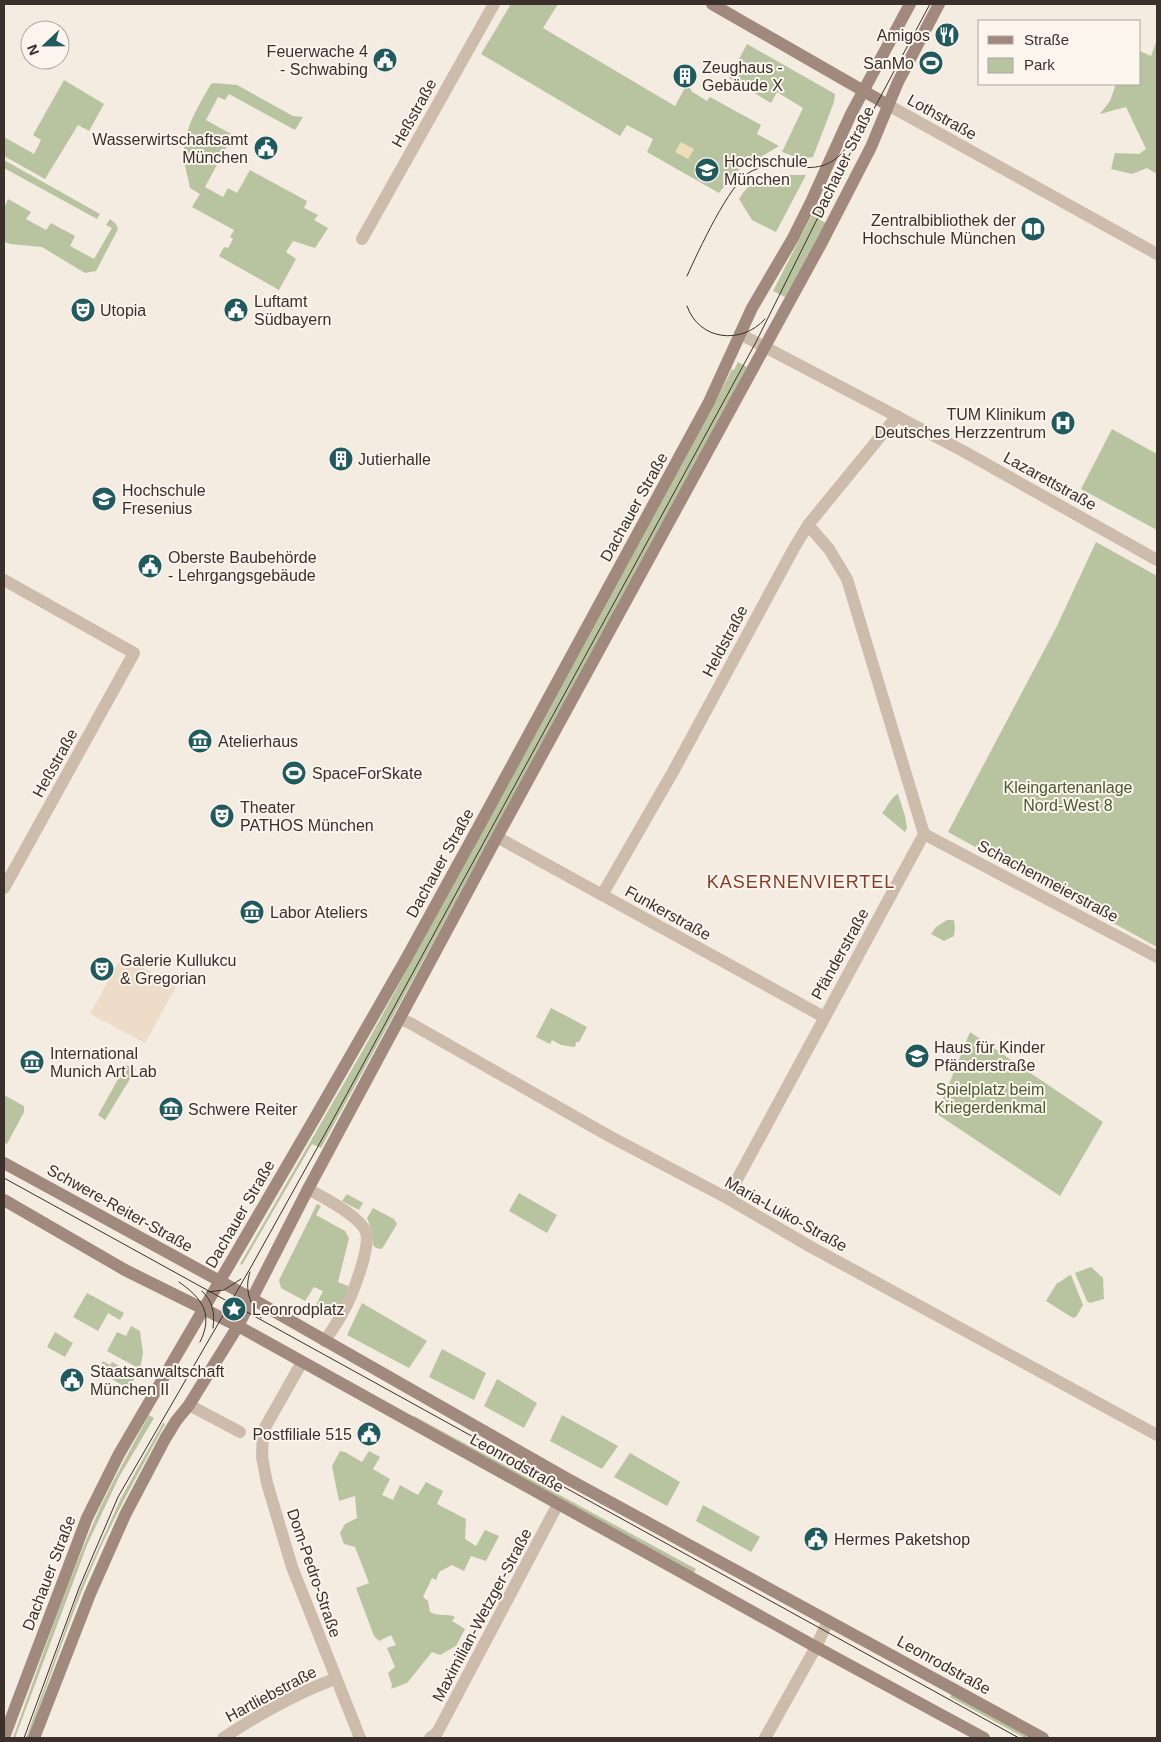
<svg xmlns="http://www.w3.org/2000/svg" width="1161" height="1742" font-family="Arial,sans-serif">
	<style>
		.green { fill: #b8c4a0 }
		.sand { fill: #efdcb8 }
		.plaza { fill: #ecdcc8 }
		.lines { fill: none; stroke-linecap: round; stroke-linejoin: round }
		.street { stroke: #cdbbac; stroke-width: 12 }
		.secondary { stroke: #a18a7d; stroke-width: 12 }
		.tram { stroke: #3b302b; stroke-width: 1 }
		.labels { text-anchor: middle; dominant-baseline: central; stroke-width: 4; stroke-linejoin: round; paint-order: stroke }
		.poi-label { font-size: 16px; fill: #3b302b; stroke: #fbf5ee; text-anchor: start }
		.street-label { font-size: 16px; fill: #3b302b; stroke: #fbf5ee }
		.park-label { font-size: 16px; fill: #4a5a2e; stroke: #fbf5ee }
		.neighbourhood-label { font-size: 18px; letter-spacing: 1px; fill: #8c3b22; stroke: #fbf5ee }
	</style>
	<rect width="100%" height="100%" fill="#f4ebe1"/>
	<g class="green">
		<polygon points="511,4 558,4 543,28 675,106 686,86 691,89 691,91 707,101 710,97 761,125 757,134 779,146 734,173 719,193 647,152 653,139 627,125 620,136 481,54"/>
		<polygon points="1157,40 1157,174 1147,168 1132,174 1111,169 1115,153 1139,154 1146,149 1126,107 1100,114 1110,101 1116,84 1140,84 1140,51 1151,56"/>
		<polygon points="747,44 835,94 834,102 813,157 801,159 782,152 803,108 777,92 771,103 729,78"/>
		<polygon points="64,80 104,104 89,131 78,125 45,179 4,156 4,137 34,154 41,140 33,135"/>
		<path d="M214 83 237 85 293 116 303 117 295 130 229 94 225 100 218 97 206 120 233 135 205 187 223 197 228 188 237 193 250 170 307 201 304 208 318 215 314 220 328 228 315 248 293 241 286 252 296 259 279 290 219 256 224 247 228 248 233 239 230 237 234 230 192 207 200 194 190 188C189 180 186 173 185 165 180 135 196 110 211 84Z"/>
		<polygon points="4,160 100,214 97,219 4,168"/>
		<path d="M767 175H806L776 232 752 220 739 199C747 186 753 181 767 175Z"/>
		<polygon points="8,199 31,212 26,219 46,230 51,223 75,236 70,246 94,259 112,228 106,225 110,219 116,224 118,229 96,271 85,273 42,247 10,244 4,242 4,208"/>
		<polygon points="818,203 827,207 820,220 826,223 785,297 773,291"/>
		<polygon points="738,362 747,367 321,1148 312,1144 242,1265 240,1264 367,1043 713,407 732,369 734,370"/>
		<polygon points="1112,429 1157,454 1157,530 1081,489"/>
		<polygon points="1096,542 1157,576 1157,947 948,832 1056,628"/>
		<path d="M898 794 905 816 907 828 905 832 882 813C887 808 891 797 898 794Z"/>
		<polygon points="947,920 954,920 955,928 954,936 944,941 931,934 936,927"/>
		<polygon points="551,1008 587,1027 579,1042 576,1042 575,1047 561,1045 552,1040 550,1044 536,1037"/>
		<polygon points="970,1032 1103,1122 1060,1196 937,1114"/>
		<polygon points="126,1065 136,1069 105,1120 98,1115"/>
		<polygon points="4,1095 24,1106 24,1112 7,1144 4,1143"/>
		<polygon points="519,1193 557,1215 547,1233 509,1211"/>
		<polygon points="347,1194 363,1203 359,1210 342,1201"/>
		<polygon points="317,1204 321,1206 316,1215 345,1231 349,1238 338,1282 348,1286 346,1297 334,1315 316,1305 323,1291 314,1287 305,1301 281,1288 279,1280"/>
		<polygon points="373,1208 394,1219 397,1224 382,1249 376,1248 373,1245 372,1231 367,1218"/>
		<polygon points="1091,1267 1103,1278 1104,1299 1090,1303 1087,1301 1075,1273"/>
		<path d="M1071 1275 1083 1305 1076 1317 1073 1318 1046 1301 1057 1283C1063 1281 1065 1277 1071 1275Z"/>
		<polygon points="87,1293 124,1313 120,1320 108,1313 98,1331 73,1317"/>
		<polygon points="362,1303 427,1341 409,1368 347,1335"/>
		<polygon points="131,1326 140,1331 143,1353 140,1369 107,1351 117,1332 126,1336"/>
		<polygon points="55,1332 73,1343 65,1357 47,1347"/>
		<polygon points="442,1349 486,1373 474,1400 429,1377"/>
		<polygon points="103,1361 110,1365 112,1362 136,1375 129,1389 98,1371"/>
		<polygon points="497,1379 537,1403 524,1428 484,1406"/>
		<path d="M149 1415 154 1418 119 1477 87 1545 15 1738H13C41 1661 67 1581 101 1506 116 1475 133 1445 149 1415Z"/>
		<polygon points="562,1415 618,1446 602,1469 550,1441"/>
		<polygon points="414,1416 696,1569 694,1573 412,1418"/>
		<path d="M163 1423 165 1424C142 1467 118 1509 98 1553 71 1613 51 1676 28 1738H26L79 1591 121 1498Z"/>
		<path d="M340 1451 345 1452 362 1462 369 1451 380 1457 373 1469 390 1479 382 1495 393 1500 400 1485 418 1495 426 1482 443 1491 437 1504 466 1519 465 1539 476 1546 485 1530 499 1536 486 1561 471 1556 464 1571 452 1565 439 1572 436 1580 432 1578 423 1597 428 1601 430 1612C438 1617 447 1613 455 1617L452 1621 465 1629 456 1646 440 1655 432 1652 407 1683 391 1689 392 1685 388 1673 395 1667 387 1648 396 1645 391 1635 379 1641 374 1636 356 1588 369 1583 355 1547 344 1544 340 1533 345 1524 357 1518 355 1496 339 1501 332 1466Z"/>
		<polygon points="630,1453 680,1482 667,1506 614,1477"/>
		<polygon points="703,1505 760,1537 751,1552 696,1521"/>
		<polygon points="952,1694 1034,1738 1025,1738 950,1697"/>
	</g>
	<polygon class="sand" points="681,142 694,149 688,159 675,152"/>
	<polygon class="plaza" points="122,956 176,987 145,1043 90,1014"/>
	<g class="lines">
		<g class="street">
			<polyline points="888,105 1157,254"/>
			<polyline points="362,239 494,4"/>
			<polyline points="740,334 963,451 1157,560"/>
			<polyline points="4,580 134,653 4,888"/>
			<polyline points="924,834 1157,957"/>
			<polyline points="497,837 824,1017"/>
			<polyline points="602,895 674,770 794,548 808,525 897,416"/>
			<polyline points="400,1019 410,1023 609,1136 727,1198 811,1247 1157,1435"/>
			<path d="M308 1189C323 1197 360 1216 366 1232 371 1247 352 1297 343 1312 338 1322 331 1331 325 1341"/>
			<polyline points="727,1198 924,834 847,579 829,549 808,525"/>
			<polyline points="302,1362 263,1431 262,1457 267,1483 292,1567 360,1738"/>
			<polyline points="189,1405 240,1432"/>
			<path d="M223 1738C258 1715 296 1693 335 1679"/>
			<polyline points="430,1738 437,1733 558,1504"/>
			<polyline points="765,1738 816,1647 828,1621"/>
		</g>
		<g class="secondary">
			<polyline points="712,4 888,105"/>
			<polyline points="4,1163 249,1297 566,1478 1043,1738"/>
			<polyline points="4,1200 125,1270 238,1326 816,1647 984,1738"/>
			<polyline points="4,1737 87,1518 119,1454 316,1116 406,959 478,828 709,402 752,308 793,238 811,202 851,114 910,4"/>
			<polyline points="34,1738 90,1594 125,1515 165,1439 176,1421 189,1405 238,1326 308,1189 497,837 822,242 871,147 898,82 939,4"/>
		</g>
		<g class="tram">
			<path d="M687 276C698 252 729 184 750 172 785 153 822 189 850 142"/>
			<path d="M687 306C699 341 742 345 765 319"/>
			<polyline points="4,1178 1019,1738"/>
			<path d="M250 1272C244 1289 250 1305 261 1318"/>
			<path d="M179 1282C202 1298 214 1314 200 1342"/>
			<path d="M202 1291C213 1302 215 1313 213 1328"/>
			<polyline points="207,1292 224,1290 241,1279"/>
			<polyline points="24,1738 79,1588 118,1497 251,1267 336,1114 756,342 845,163 930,4"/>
		</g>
	</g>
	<defs>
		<symbol id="restaurant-disc" viewBox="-11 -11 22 22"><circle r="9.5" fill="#1f5a5e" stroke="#fbf5ee"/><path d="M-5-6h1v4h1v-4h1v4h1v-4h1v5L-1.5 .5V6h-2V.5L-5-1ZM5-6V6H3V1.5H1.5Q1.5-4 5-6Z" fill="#fff"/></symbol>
		<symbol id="civic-disc" viewBox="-11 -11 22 22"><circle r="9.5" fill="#1f5a5e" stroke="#fbf5ee"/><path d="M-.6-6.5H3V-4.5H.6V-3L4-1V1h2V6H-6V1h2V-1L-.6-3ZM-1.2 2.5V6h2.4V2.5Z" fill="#fff"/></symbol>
		<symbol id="stadium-disc" viewBox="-11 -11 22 22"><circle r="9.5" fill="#1f5a5e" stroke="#fbf5ee"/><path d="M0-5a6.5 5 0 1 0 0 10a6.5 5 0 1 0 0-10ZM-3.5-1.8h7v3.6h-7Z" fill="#fff"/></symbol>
		<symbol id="building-disc" viewBox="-11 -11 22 22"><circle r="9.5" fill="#1f5a5e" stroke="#fbf5ee"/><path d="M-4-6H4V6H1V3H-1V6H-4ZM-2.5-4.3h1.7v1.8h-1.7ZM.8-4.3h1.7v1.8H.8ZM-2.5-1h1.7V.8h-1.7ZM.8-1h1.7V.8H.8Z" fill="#fff"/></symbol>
		<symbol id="university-disc" viewBox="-11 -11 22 22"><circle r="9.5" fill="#1f5a5e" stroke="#fbf5ee"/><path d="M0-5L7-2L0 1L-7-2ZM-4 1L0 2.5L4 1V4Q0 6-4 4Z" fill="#fff"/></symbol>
		<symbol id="library-disc" viewBox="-11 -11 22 22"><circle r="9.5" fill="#1f5a5e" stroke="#fbf5ee"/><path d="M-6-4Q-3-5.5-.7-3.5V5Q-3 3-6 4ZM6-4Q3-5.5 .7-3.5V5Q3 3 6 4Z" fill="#fff"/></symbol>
		<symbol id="theatre-disc" viewBox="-11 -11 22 22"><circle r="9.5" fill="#1f5a5e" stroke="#fbf5ee"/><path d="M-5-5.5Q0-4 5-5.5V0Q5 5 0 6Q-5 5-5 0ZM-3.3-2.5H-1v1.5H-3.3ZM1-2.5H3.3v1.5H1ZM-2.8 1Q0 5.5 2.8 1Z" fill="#fff"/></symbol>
		<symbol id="hospital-disc" viewBox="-11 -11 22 22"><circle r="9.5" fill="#1f5a5e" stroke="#fbf5ee"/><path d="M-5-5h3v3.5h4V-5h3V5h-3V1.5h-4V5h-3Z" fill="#fff"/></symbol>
		<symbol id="school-disc" viewBox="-11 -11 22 22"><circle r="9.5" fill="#1f5a5e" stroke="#fbf5ee"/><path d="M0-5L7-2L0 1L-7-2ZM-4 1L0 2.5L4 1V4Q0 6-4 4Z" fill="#fff"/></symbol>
		<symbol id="museum-disc" viewBox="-11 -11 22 22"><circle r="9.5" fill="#1f5a5e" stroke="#fbf5ee"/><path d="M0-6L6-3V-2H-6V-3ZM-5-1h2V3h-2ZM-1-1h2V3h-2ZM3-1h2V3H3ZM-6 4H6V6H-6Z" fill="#fff"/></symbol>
		<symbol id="sight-disc" viewBox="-11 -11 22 22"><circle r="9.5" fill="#1f5a5e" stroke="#fbf5ee"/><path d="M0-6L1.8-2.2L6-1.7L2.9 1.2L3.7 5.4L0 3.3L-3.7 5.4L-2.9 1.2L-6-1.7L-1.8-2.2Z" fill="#fff"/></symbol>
	</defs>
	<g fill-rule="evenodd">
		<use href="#restaurant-disc" x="933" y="21" width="28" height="28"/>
		<use href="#civic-disc" x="371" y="46" width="28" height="28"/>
		<use href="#stadium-disc" x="917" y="49" width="28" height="28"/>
		<use href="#building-disc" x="671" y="62" width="28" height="28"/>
		<use href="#civic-disc" x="252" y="134" width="28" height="28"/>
		<use href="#university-disc" x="693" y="156" width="28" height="28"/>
		<use href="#library-disc" x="1019" y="215" width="28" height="28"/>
		<use href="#theatre-disc" x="69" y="296" width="28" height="28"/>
		<use href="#civic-disc" x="222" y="296" width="28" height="28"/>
		<use href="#hospital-disc" x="1049" y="409" width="28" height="28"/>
		<use href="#building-disc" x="327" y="445" width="28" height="28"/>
		<use href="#school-disc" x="90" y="485" width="28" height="28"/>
		<use href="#civic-disc" x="136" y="552" width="28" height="28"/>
		<use href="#museum-disc" x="186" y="727" width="28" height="28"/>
		<use href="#stadium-disc" x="280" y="759" width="28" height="28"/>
		<use href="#theatre-disc" x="208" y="802" width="28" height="28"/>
		<use href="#museum-disc" x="238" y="898" width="28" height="28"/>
		<use href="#theatre-disc" x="88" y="955" width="28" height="28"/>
		<use href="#school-disc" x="903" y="1042" width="28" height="28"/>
		<use href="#museum-disc" x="18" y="1048" width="28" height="28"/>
		<use href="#museum-disc" x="157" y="1095" width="28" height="28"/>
		<use href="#sight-disc" x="220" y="1295" width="28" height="28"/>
		<use href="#civic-disc" x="58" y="1366" width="28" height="28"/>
		<use href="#civic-disc" x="355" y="1420" width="28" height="28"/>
		<use href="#civic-disc" x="802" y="1525" width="28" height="28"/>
	</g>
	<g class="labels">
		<g class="poi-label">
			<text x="930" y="35" text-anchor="end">Amigos</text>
			<text x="368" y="51" text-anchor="end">Feuerwache 4<tspan x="368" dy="18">- Schwabing</tspan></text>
			<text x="914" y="63" text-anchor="end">SanMo</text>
			<text x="702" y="67">Zeughaus -<tspan x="702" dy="18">Gebäude X</tspan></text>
			<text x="248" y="139" text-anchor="end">Wasserwirtschaftsamt<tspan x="248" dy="18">München</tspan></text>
			<text x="724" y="161">Hochschule<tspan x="724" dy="18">München</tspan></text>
			<text x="1016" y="220" text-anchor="end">Zentralbibliothek der<tspan x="1016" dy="18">Hochschule München</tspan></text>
			<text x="254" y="301">Luftamt<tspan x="254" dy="18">Südbayern</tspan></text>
			<text x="100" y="310">Utopia</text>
			<text x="1046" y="414" text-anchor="end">TUM Klinikum<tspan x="1046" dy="18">Deutsches Herzzentrum</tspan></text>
			<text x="358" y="459">Jutierhalle</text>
			<text x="122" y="490">Hochschule<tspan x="122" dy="18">Fresenius</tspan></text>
			<text x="168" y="557">Oberste Baubehörde<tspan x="168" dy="18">- Lehrgangsgebäude</tspan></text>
			<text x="218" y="741">Atelierhaus</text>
			<text x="312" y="773">SpaceForSkate</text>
			<text x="240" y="807">Theater<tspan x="240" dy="18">PATHOS München</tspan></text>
			<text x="270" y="912">Labor Ateliers</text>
			<text x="120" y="960">Galerie Kullukcu<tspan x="120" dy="18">&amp; Gregorian</tspan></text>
			<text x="934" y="1047">Haus für Kinder<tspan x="934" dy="18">Pfänderstraße</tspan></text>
			<text x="50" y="1053">International<tspan x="50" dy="18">Munich Art Lab</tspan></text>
			<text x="188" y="1109">Schwere Reiter</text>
			<text x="252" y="1309">Leonrodplatz</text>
			<text x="90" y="1371">Staatsanwaltschaft<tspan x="90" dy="18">München II</tspan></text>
			<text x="352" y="1434" text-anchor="end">Postfiliale 515</text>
			<text x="834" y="1539">Hermes Paketshop</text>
		</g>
		<g class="street-label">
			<text transform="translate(414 113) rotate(-61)">Heßstraße</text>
			<text transform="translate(942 117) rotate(29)">Lothstraße</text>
			<text transform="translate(843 162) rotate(-64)">Dachauer Straße</text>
			<text transform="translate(1050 481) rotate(29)">Lazarettstraße</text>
			<text transform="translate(634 507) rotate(-61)">Dachauer Straße</text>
			<text transform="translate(725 641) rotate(-62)">Heldstraße</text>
			<text transform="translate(55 763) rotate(-61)">Heßstraße</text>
			<text transform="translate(440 863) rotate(-61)">Dachauer Straße</text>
			<text transform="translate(1048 881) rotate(28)">Schachenmeierstraße</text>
			<text transform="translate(668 913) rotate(29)">Funkerstraße</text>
			<text transform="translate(840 954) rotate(-61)">Pfänderstraße</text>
			<text transform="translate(120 1208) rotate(29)">Schwere-Reiter-Straße</text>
			<text transform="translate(240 1214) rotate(-60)">Dachauer Straße</text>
			<text transform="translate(786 1214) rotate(29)">Maria-Luiko-Straße</text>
			<text transform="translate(517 1463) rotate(29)">Leonrodstraße</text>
			<text transform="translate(49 1573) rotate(-69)">Dachauer Straße</text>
			<text transform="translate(314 1573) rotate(71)">Dom-Pedro-Straße</text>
			<text transform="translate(482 1615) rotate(-62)">Maximilian-Wetzger-Straße</text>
			<text transform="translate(944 1665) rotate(29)">Leonrodstraße</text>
			<text transform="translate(271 1694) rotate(-28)">Hartliebstraße</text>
		</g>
		<g class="park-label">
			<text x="1068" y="787">Kleingartenanlage<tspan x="1068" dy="18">Nord-West 8</tspan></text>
			<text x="990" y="1089">Spielplatz beim<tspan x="990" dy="18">Kriegerdenkmal</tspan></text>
		</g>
		<g class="neighbourhood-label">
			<text x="801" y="882">KASERNENVIERTEL</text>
		</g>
	</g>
	<rect width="1161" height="1742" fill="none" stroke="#3b302b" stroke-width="10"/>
	<rect x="978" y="20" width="162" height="65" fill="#fbf5ee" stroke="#aea6a0"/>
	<rect x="988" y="36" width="25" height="8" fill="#a18a7d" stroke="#aea6a0"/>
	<text x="1024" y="45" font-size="15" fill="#3b302b">Straße</text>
	<rect x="988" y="58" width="25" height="15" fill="#b8c4a0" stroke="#aea6a0"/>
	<text x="1024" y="70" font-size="15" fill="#3b302b">Park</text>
	<g transform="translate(45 45) rotate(248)"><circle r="24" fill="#fbf5ee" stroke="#aea6a0"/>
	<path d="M0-4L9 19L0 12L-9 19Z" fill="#1f5a5e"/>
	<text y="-8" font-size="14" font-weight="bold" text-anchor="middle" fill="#3b302b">N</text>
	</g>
</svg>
